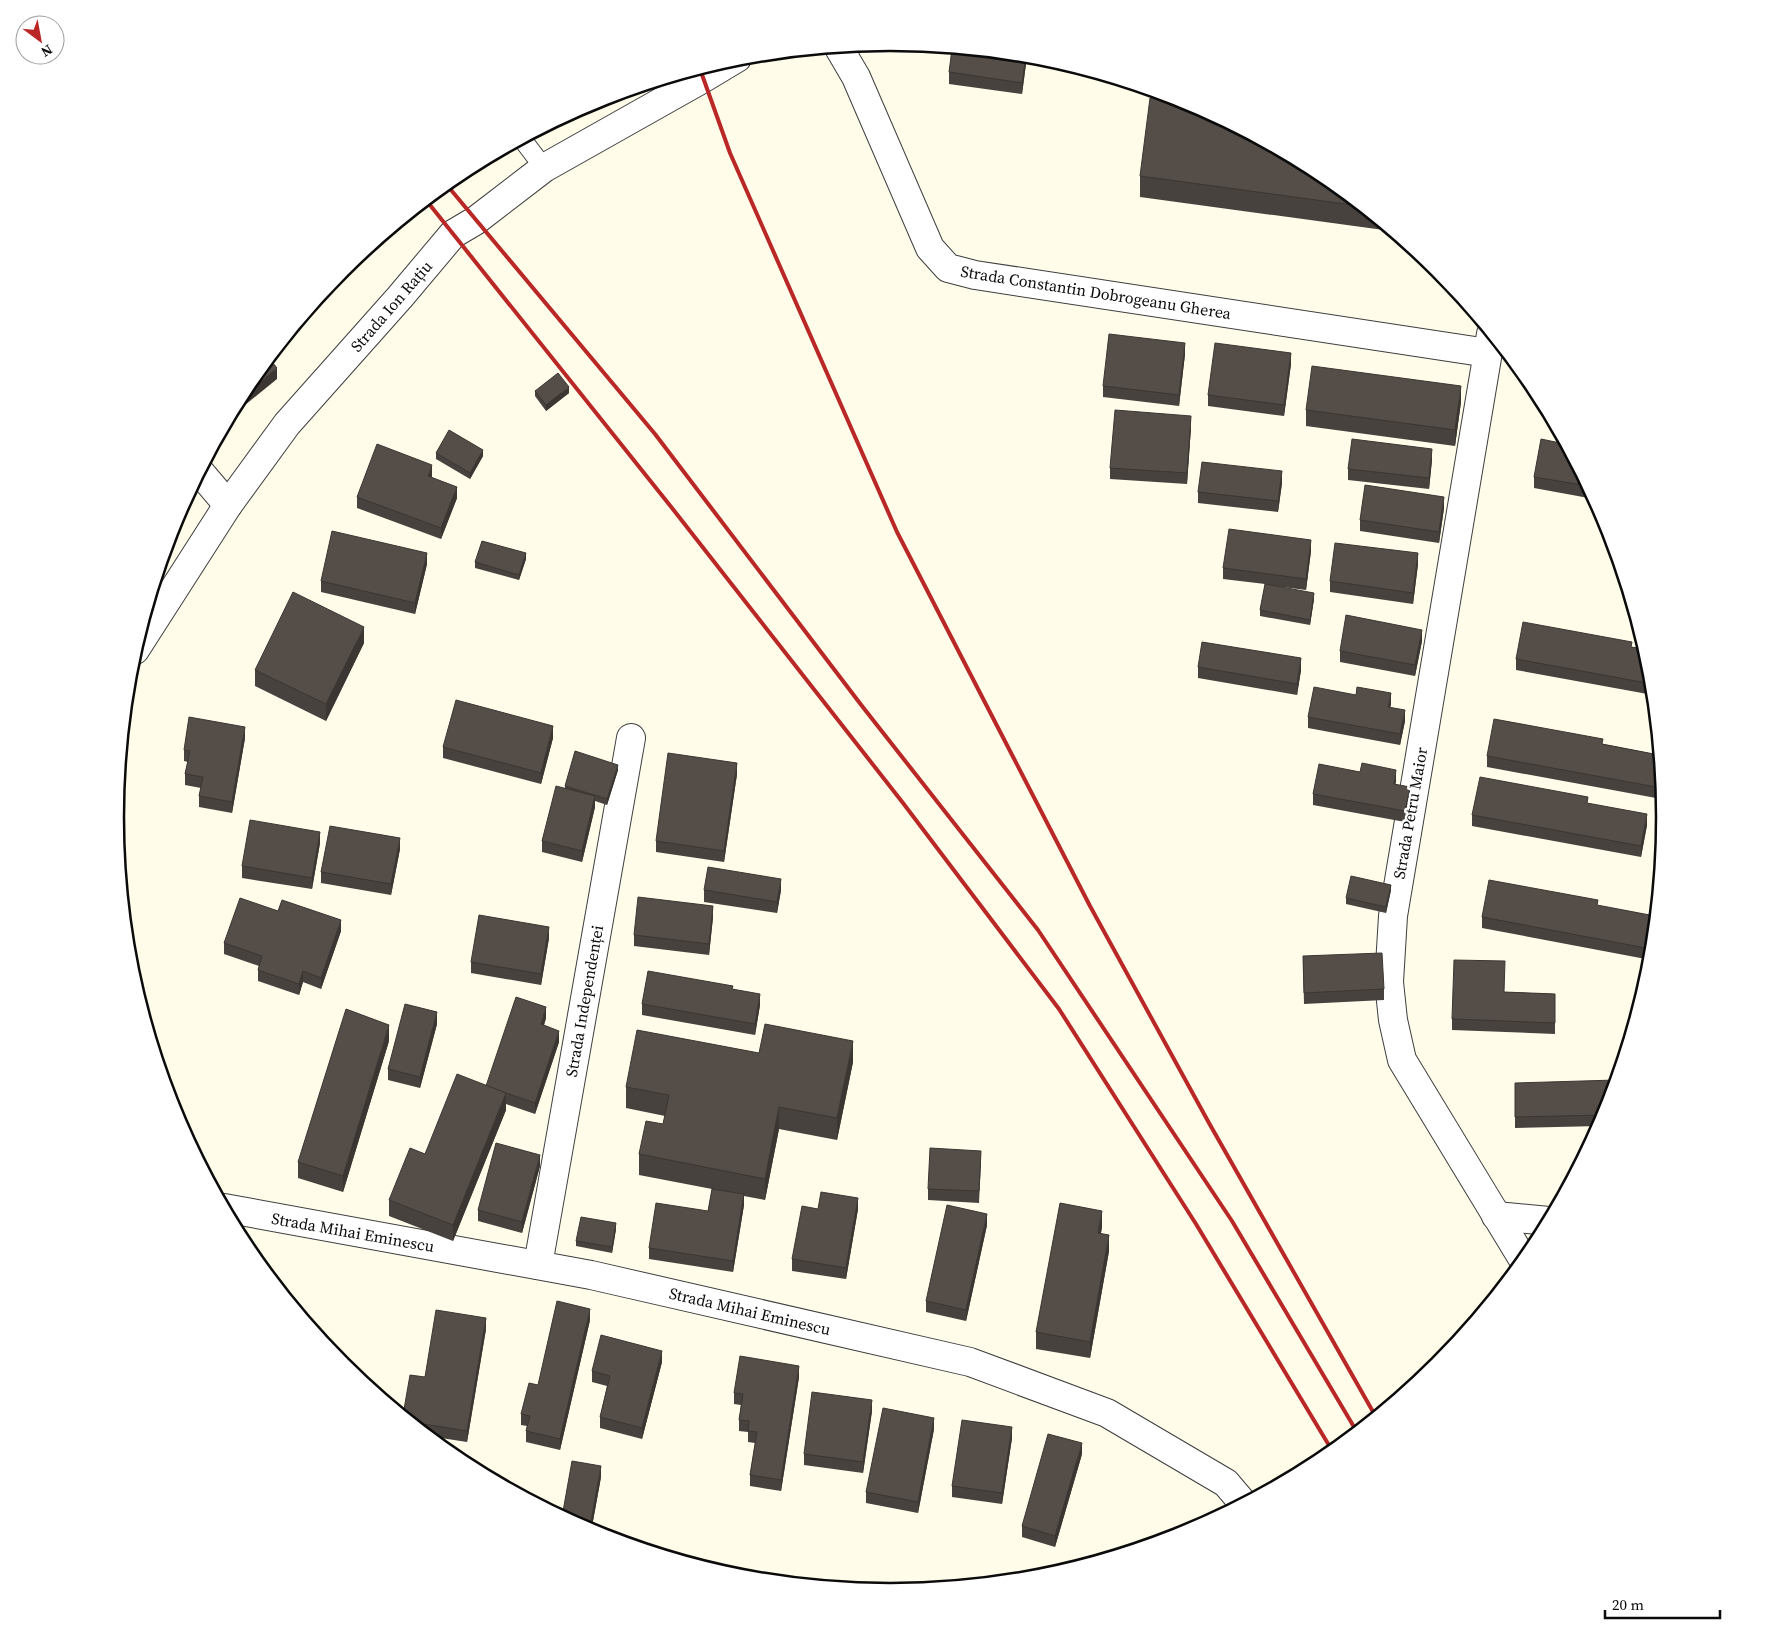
<svg xmlns="http://www.w3.org/2000/svg" width="1780" height="1635" font-family="'Source Serif 4',serif">
	<style>
		.lines { fill: none; stroke-linecap: round; stroke-linejoin: round }
		.service-casing { stroke: #3e3e3e; stroke-width: 20 }
		.minor-casing { stroke: #3e3e3e; stroke-width: 30 }
		.service { stroke: #fff; stroke-width: 18 }
		.minor { stroke: #fff; stroke-width: 28 }
		.rail { stroke: #b92726; stroke-width: 4 }
		.wall { fill: #48423e }
		.shaded-wall { fill: #3b3632 }
		.building { fill: #544d48; stroke: #3b3632 }
		.labels { text-anchor: middle; dominant-baseline: central; stroke-width: 5; stroke-linejoin: round; paint-order: stroke }
		.street-label { font-size: 16px; fill: #0b0b0b; stroke: #fff }
		.rim { fill: none; stroke: #0b0b0b; stroke-width: 2.5 }
	</style>
	<rect width="100%" height="100%" fill="#fffcea"/>
	<g class="lines">
		<defs>
			<polyline id="service" points="522,139 544,168"/>
			<g id="minor">
				<polyline points="839,48 856,77 930,248 948,268 975,275 1488,353"/>
				<polyline points="1491,334 1393,916 1389,982 1393,1020 1402,1060 1524,1261"/>
				<polyline points="200,472 228,505"/>
				<polyline points="135,650 228,505 287,424 400,297 453,234 475,221 544,168 702,79 737,58"/>
				<polyline points="224,1208 591,1275 970,1362 1107,1413 1226,1483 1243,1503"/>
				<polyline points="1496,1216 1549,1221"/>
				<polyline points="538,1265 631,738"/>
			</g>
		</defs>
		<use href="#service" class="service-casing"/>
		<use href="#minor" class="minor-casing"/>
		<use href="#service" class="service"/>
		<use href="#minor" class="minor"/>
		<g class="rail">
			<polyline points="700,69 730,153 897,532 1090,906 1209,1123 1376,1417"/>
			<polyline points="446,184 655,434 862,706 1038,930 1232,1221 1357,1432"/>
			<polyline points="426,200 672,508 903,803 1059,1009 1196,1224 1333,1452"/>
		</g>
	</g>
	<g class="wall">
		<polygon points="1027,56 1022,94 949,84 949,72"/>
		<polygon points="1321,173 1391,231 1140,197 1140,176"/>
		<polygon points="1185,354 1179,406 1103,397 1103,386"/>
		<polygon points="1291,364 1284,416 1208,406 1208,395"/>
		<polygon points="535,391 569,393 546,411 535,396"/>
		<polygon points="1461,402 1455,446 1306,426 1306,410"/>
		<polygon points="1191,427 1187,484 1110,479 1110,468"/>
		<polygon points="1565,444 1594,499 1534,488 1534,477"/>
		<polygon points="436,453 483,456 470,479 436,459"/>
		<polygon points="1432,460 1429,489 1348,480 1348,469"/>
		<polygon points="432,476 432,477 457,498 441,539 357,508 357,497"/>
		<polygon points="1282,483 1278,512 1198,503 1198,492"/>
		<polygon points="1444,508 1439,543 1360,531 1360,520"/>
		<polygon points="1311,551 1306,590 1267,585 1314,599 1310,625 1260,616 1260,610 1265,584 1223,579 1223,568"/>
		<polygon points="526,559 519,580 475,568 475,562"/>
		<polygon points="427,564 415,614 321,592 321,581"/>
		<polygon points="1418,564 1413,604 1330,592 1330,581"/>
		<polygon points="1422,641 1415,676 1340,662 1340,651"/>
		<polygon points="364,643 326,721 255,686 255,670"/>
		<polygon points="1632,647 1650,667 1653,695 1516,670 1516,659"/>
		<polygon points="1198,667 1301,670 1297,695 1198,678"/>
		<polygon points="1391,704 1390,707 1405,721 1400,745 1308,728 1308,717"/>
		<polygon points="245,738 232,813 199,807 199,796 201,788 185,785 185,774 188,762 184,761 184,750"/>
		<polygon points="553,738 541,784 443,758 443,747"/>
		<polygon points="1603,744 1659,755 1656,798 1487,767 1487,756"/>
		<polygon points="618,770 607,805 595,801 595,807 582,862 542,852 542,841 565,788 565,786"/>
		<polygon points="737,774 724,862 656,852 656,841"/>
		<polygon points="1396,781 1395,784 1410,798 1405,822 1313,805 1313,794"/>
		<polygon points="1472,815 1647,825 1641,857 1472,826"/>
		<polygon points="320,843 312,889 242,878 242,866"/>
		<polygon points="400,849 391,895 321,883 321,872"/>
		<polygon points="704,890 781,890 777,913 704,902"/>
		<polygon points="1391,890 1386,913 1346,904 1346,898"/>
		<polygon points="1598,906 1655,916 1651,960 1482,928 1482,917"/>
		<polygon points="713,917 709,955 634,946 634,935"/>
		<polygon points="341,931 321,989 303,982 299,995 258,981 258,970 259,966 224,954 224,943"/>
		<polygon points="549,938 541,985 471,973 471,962"/>
		<polygon points="1303,956 1384,989 1384,1000 1304,1004"/>
		<polygon points="733,989 760,1005 755,1035 642,1015 642,1004"/>
		<polygon points="1504,992 1555,994 1555,1034 1452,1030 1452,1019"/>
		<polygon points="546,1018 544,1025 559,1042 535,1114 506,1104 506,1110 453,1241 389,1216 389,1200 425,1154"/>
		<polygon points="437,1024 420,1088 388,1080 388,1069"/>
		<polygon points="389,1041 343,1192 298,1178 298,1162"/>
		<polygon points="759,1053 853,1062 837,1140 779,1129 765,1200 744,1196 744,1205 733,1272 649,1259 649,1248 708,1211 712,1189 639,1175 639,1154 663,1124 665,1116 626,1108 626,1087"/>
		<polygon points="1515,1083 1606,1114 1600,1126 1515,1128"/>
		<polygon points="981,1162 979,1203 928,1200 928,1189"/>
		<polygon points="540,1166 522,1233 478,1221 478,1210"/>
		<polygon points="818,1209 858,1209 846,1279 792,1271 792,1259"/>
		<polygon points="987,1225 966,1321 926,1312 926,1301"/>
		<polygon points="1102,1227 1101,1233 1109,1251 1090,1358 1036,1349 1036,1332"/>
		<polygon points="616,1229 612,1253 576,1246 576,1241"/>
		<polygon points="590,1320 560,1450 526,1442 526,1431 527,1426 521,1425 521,1414 538,1385"/>
		<polygon points="486,1329 467,1442 428,1436 403,1415 425,1377"/>
		<polygon points="662,1362 642,1439 600,1428 600,1417 607,1386 592,1382 592,1371"/>
		<polygon points="799,1377 781,1491 750,1486 750,1475 755,1443 748,1442 748,1432 739,1431 739,1420 741,1405 734,1404 734,1393"/>
		<polygon points="872,1411 863,1473 804,1465 804,1454"/>
		<polygon points="934,1429 918,1513 866,1503 866,1492"/>
		<polygon points="1012,1438 1002,1504 952,1497 952,1486"/>
		<polygon points="1082,1454 1055,1547 1022,1537 1022,1526"/>
		<polygon points="601,1477 591,1532 562,1517"/>
	</g>
	<g class="shaded-wall">
		<polygon points="1026,56 1027,56 1022,94 1022,83"/>
		<polygon points="1185,343 1185,354 1179,406 1179,395"/>
		<polygon points="1291,353 1291,364 1284,416 1284,405"/>
		<polygon points="277,368 277,379 229,418 240,398"/>
		<polygon points="1461,386 1461,402 1455,446 1455,430"/>
		<polygon points="569,387 569,393 546,411 546,405"/>
		<polygon points="1191,416 1191,427 1187,484 1187,473"/>
		<polygon points="1432,449 1432,460 1429,489 1429,478"/>
		<polygon points="483,450 483,456 470,479 470,473"/>
		<polygon points="432,465 432,476 428,487 428,476"/>
		<polygon points="1282,471 1282,483 1278,512 1278,501"/>
		<polygon points="457,487 457,498 441,539 441,528"/>
		<polygon points="1444,497 1444,508 1439,543 1439,532"/>
		<polygon points="1311,540 1311,551 1306,590 1306,579"/>
		<polygon points="427,553 427,564 415,614 415,603"/>
		<polygon points="526,553 526,559 519,580 519,575"/>
		<polygon points="1418,553 1418,564 1413,604 1413,593"/>
		<polygon points="1314,593 1314,599 1310,625 1310,620"/>
		<polygon points="364,627 364,643 326,721 326,704"/>
		<polygon points="1422,630 1422,641 1415,676 1415,665"/>
		<polygon points="1301,658 1301,670 1297,695 1297,684"/>
		<polygon points="1391,693 1391,704 1388,718 1388,707"/>
		<polygon points="1405,710 1405,721 1400,745 1400,734"/>
		<polygon points="553,726 553,738 541,784 541,773"/>
		<polygon points="245,727 245,738 232,813 232,802"/>
		<polygon points="737,763 737,774 724,862 724,851"/>
		<polygon points="618,765 618,770 607,805 607,799"/>
		<polygon points="1660,767 1661,774 1656,798 1656,787"/>
		<polygon points="1396,770 1396,781 1394,795 1394,784"/>
		<polygon points="1410,787 1410,798 1405,822 1405,811"/>
		<polygon points="595,796 595,807 582,862 582,851"/>
		<polygon points="1647,814 1647,825 1641,857 1641,846"/>
		<polygon points="320,832 320,843 312,889 312,878"/>
		<polygon points="400,838 400,849 391,895 391,884"/>
		<polygon points="781,879 781,890 777,913 777,902"/>
		<polygon points="1391,885 1391,890 1386,913 1386,907"/>
		<polygon points="713,906 713,917 709,955 709,944"/>
		<polygon points="341,920 341,931 321,989 321,978"/>
		<polygon points="549,927 549,938 541,985 541,974"/>
		<polygon points="303,971 303,982 299,995 299,984"/>
		<polygon points="760,994 760,1005 755,1035 755,1024"/>
		<polygon points="546,1007 546,1018 541,1035 541,1024"/>
		<polygon points="437,1012 437,1024 420,1088 420,1077"/>
		<polygon points="389,1025 389,1041 343,1192 343,1176"/>
		<polygon points="559,1031 559,1042 535,1114 535,1103"/>
		<polygon points="853,1041 853,1062 837,1140 837,1118"/>
		<polygon points="506,1093 506,1110 453,1241 453,1225"/>
		<polygon points="779,1107 779,1129 765,1200 765,1179"/>
		<polygon points="540,1155 540,1166 522,1233 522,1222"/>
		<polygon points="744,1194 744,1205 733,1272 733,1261"/>
		<polygon points="858,1198 858,1209 846,1279 846,1268"/>
		<polygon points="1102,1211 1102,1227 1098,1249 1098,1233"/>
		<polygon points="987,1214 987,1225 966,1321 966,1310"/>
		<polygon points="616,1223 616,1229 612,1253 612,1247"/>
		<polygon points="1109,1235 1109,1251 1090,1358 1090,1342"/>
		<polygon points="590,1309 590,1320 560,1450 560,1439"/>
		<polygon points="486,1318 486,1329 467,1442 467,1431"/>
		<polygon points="662,1351 662,1362 642,1439 642,1428"/>
		<polygon points="799,1366 799,1377 781,1491 781,1480"/>
		<polygon points="872,1400 872,1411 863,1473 863,1462"/>
		<polygon points="934,1418 934,1429 918,1513 918,1502"/>
		<polygon points="1012,1427 1012,1438 1002,1504 1002,1493"/>
		<polygon points="1082,1443 1082,1454 1055,1547 1055,1536"/>
		<polygon points="601,1466 601,1477 591,1532 590,1532 590,1527"/>
	</g>
	<g class="building">
		<polygon points="952,49 1026,56 1022,83 949,72"/>
		<polygon points="1150,98 1190,103 1321,173 1360,206 1140,176"/>
		<polygon points="1109,334 1185,343 1179,395 1103,386"/>
		<polygon points="1215,343 1291,353 1284,405 1208,395"/>
		<polygon points="269,358 277,368 240,398 246,387"/>
		<polygon points="1312,366 1461,386 1455,430 1306,410"/>
		<polygon points="558,373 569,387 546,405 535,391"/>
		<polygon points="1115,410 1191,416 1187,473 1110,468"/>
		<polygon points="449,430 483,450 470,473 436,453"/>
		<polygon points="1352,439 1432,449 1429,478 1348,469"/>
		<polygon points="1541,439 1565,444 1588,486 1534,477"/>
		<polygon points="377,444 432,465 428,476 457,487 441,528 357,497"/>
		<polygon points="1202,462 1282,471 1278,501 1198,492"/>
		<polygon points="1365,485 1444,497 1439,532 1360,520"/>
		<polygon points="1229,529 1311,540 1306,579 1223,568"/>
		<polygon points="332,531 427,553 415,603 321,581"/>
		<polygon points="482,541 526,553 519,575 475,562"/>
		<polygon points="1335,543 1418,553 1413,593 1330,581"/>
		<polygon points="1265,584 1314,593 1310,620 1260,610"/>
		<polygon points="293,592 364,627 326,704 255,670"/>
		<polygon points="1346,615 1422,630 1415,665 1340,651"/>
		<polygon points="1523,622 1632,642 1631,647 1645,649 1650,667 1652,684 1516,659"/>
		<polygon points="1202,642 1301,658 1297,684 1198,667"/>
		<polygon points="1314,687 1356,695 1357,687 1391,693 1388,707 1405,710 1400,734 1308,717"/>
		<polygon points="456,700 553,726 541,773 443,747"/>
		<polygon points="189,717 245,727 232,802 199,796 203,777 185,774 190,751 184,750"/>
		<polygon points="1494,719 1603,739 1602,744 1659,755 1660,767 1656,787 1487,756"/>
		<polygon points="575,751 618,765 607,799 565,786"/>
		<polygon points="668,753 737,763 724,851 656,841"/>
		<polygon points="1362,763 1396,770 1394,784 1410,787 1405,811 1313,794 1319,764 1360,772"/>
		<polygon points="1480,777 1588,797 1587,803 1647,814 1641,846 1472,815"/>
		<polygon points="556,786 595,796 582,851 542,841"/>
		<polygon points="250,820 320,832 312,878 242,866"/>
		<polygon points="330,826 400,838 391,884 321,872"/>
		<polygon points="708,867 781,879 777,902 704,890"/>
		<polygon points="1351,876 1391,885 1386,907 1346,898"/>
		<polygon points="1489,880 1598,900 1597,905 1655,916 1651,949 1482,917"/>
		<polygon points="638,897 713,906 709,944 634,935"/>
		<polygon points="240,898 278,911 282,900 341,920 321,978 303,971 299,984 258,970 262,956 224,943"/>
		<polygon points="479,915 549,927 541,974 471,962"/>
		<polygon points="1382,953 1384,989 1304,993 1303,956"/>
		<polygon points="1454,960 1505,961 1504,992 1555,994 1555,1023 1452,1019"/>
		<polygon points="648,971 733,986 732,989 760,994 755,1024 642,1004"/>
		<polygon points="516,997 546,1007 541,1024 559,1031 535,1103 486,1086"/>
		<polygon points="405,1004 437,1012 420,1077 388,1069"/>
		<polygon points="346,1009 389,1025 343,1176 298,1162"/>
		<polygon points="765,1024 853,1041 837,1118 779,1107 765,1179 639,1154 646,1121 663,1124 669,1095 626,1087 637,1030 759,1053"/>
		<polygon points="457,1074 506,1093 453,1225 389,1200 410,1148 425,1154"/>
		<polygon points="1616,1080 1606,1115 1515,1117 1515,1083"/>
		<polygon points="496,1143 540,1155 522,1222 478,1210"/>
		<polygon points="930,1148 981,1151 979,1191 928,1189"/>
		<polygon points="712,1189 744,1194 733,1261 649,1248 656,1203 708,1211"/>
		<polygon points="821,1192 858,1198 846,1268 792,1259 802,1206 818,1209"/>
		<polygon points="1060,1203 1102,1211 1098,1233 1109,1235 1090,1342 1036,1332"/>
		<polygon points="947,1205 987,1214 966,1310 926,1301"/>
		<polygon points="581,1217 616,1223 612,1247 576,1241"/>
		<polygon points="557,1301 590,1309 560,1439 526,1431 530,1416 521,1414 529,1383 538,1385"/>
		<polygon points="436,1310 486,1318 467,1431 411,1422 403,1415 410,1375 425,1377"/>
		<polygon points="601,1335 662,1351 642,1428 600,1417 610,1376 592,1371"/>
		<polygon points="740,1356 799,1366 781,1480 750,1475 757,1432 748,1431 749,1421 739,1420 743,1394 734,1393"/>
		<polygon points="812,1392 872,1400 863,1462 804,1454"/>
		<polygon points="883,1408 934,1418 918,1502 866,1492"/>
		<polygon points="962,1420 1012,1427 1002,1493 952,1486"/>
		<polygon points="1048,1434 1082,1443 1055,1536 1022,1526"/>
		<polygon points="572,1461 601,1466 590,1527 576,1524 562,1517"/>
	</g>
	<g class="labels">
		<g class="street-label">
			<text transform="translate(1096 292) rotate(9)">Strada Constantin Dobrogeanu Gherea</text>
			<text transform="translate(391 306) rotate(-49)">Strada Ion Rațiu</text>
			<text transform="translate(1410 813) rotate(-80)">Strada Petru Maior</text>
			<text transform="translate(584 1001) rotate(-80)">Strada Independenței</text>
			<text transform="translate(353 1232) rotate(10)">Strada Mihai Eminescu</text>
			<text transform="translate(750 1311) rotate(13)">Strada Mihai Eminescu</text>
		</g>
	</g>
	<path d="M0 0H1780V1635H0ZM124 817a766 766 0 1 1 1532 0a766 766 0 1 1-1532 0Z" fill="#fff" fill-rule="evenodd"/>
	<path class="rim" d="M124 817a766 766 0 1 1 1532 0a766 766 0 1 1-1532 0Z"/>
	<g transform="translate(40 40) rotate(148)"><circle r="24" fill="#ffffff" stroke="#9d9d9d"/>
	<path d="M0-4L9 19L0 12L-9 19Z" fill="#b92726"/>
	<text y="-8" font-size="14" font-weight="bold" text-anchor="middle" fill="#0b0b0b">N</text>
	</g>
	<path d="M1605 1610v8h115v-8" fill="none" stroke="#0b0b0b" stroke-width="2.5"/>
	<text x="1612" y="1610" font-size="15" fill="#0b0b0b" stroke="#ffffff" stroke-width="4" paint-order="stroke">20 m</text>
</svg>
